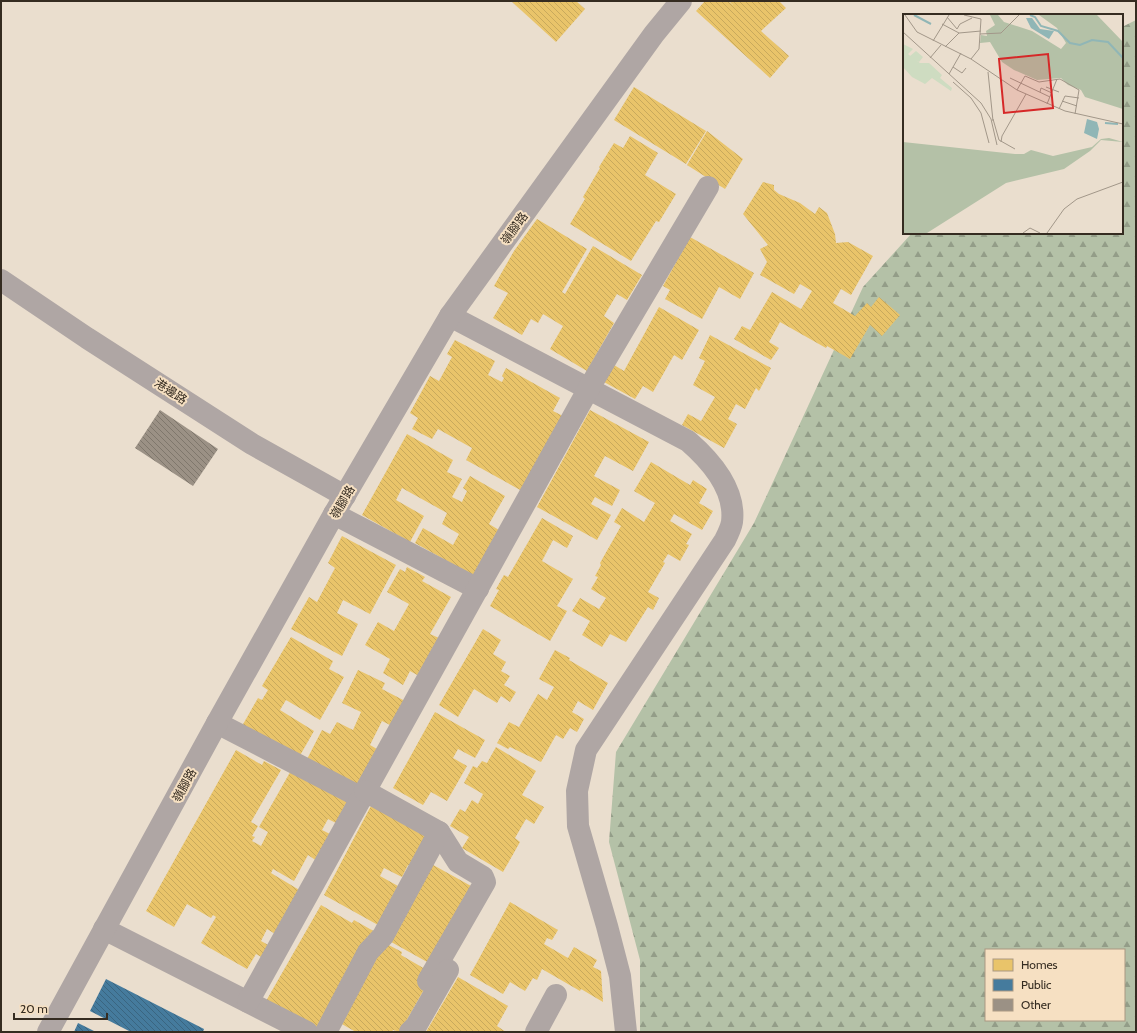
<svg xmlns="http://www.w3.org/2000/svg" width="1137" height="1033" font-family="Cabin,'Noto Sans TC',sans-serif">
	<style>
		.forest { fill: url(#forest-firs); fill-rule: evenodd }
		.homes { fill: url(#homes-back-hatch) }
		.public { fill: url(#public-back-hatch) }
		.building { fill: url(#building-back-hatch) }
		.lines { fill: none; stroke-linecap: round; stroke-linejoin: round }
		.minor { stroke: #afa6a4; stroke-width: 22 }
		.labels { text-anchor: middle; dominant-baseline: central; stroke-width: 4; stroke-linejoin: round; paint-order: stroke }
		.street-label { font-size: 12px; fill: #352c21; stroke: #f6e0c2 }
		.inset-river { fill: none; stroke: #90b6b6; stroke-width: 2 }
		.inset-road { fill: none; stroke: #a29789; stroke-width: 1 }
		.view { fill: #d62828; fill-opacity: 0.15; stroke: #d62828; stroke-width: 2 }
		.inset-edge { fill: none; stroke: #352c21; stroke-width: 2 }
	</style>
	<defs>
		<pattern id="forest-firs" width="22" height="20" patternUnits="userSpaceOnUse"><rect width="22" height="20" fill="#b4c1a7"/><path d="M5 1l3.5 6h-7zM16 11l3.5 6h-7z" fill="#939d88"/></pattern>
		<pattern id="homes-back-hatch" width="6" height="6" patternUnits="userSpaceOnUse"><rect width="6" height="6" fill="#e9c46a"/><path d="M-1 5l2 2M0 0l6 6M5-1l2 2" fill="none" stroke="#c8a95c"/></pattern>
		<pattern id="public-back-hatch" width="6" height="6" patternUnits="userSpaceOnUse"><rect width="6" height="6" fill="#457b9d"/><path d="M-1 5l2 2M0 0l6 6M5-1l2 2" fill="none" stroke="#3a6580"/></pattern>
		<pattern id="building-back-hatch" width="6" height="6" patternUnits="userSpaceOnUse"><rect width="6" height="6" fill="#9b9185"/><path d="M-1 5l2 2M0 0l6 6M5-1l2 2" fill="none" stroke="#7f776c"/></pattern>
	</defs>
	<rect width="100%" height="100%" fill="#eadece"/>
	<path class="forest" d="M1136 20V1032H640V960L609 842 616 752 754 523 863 287 912 233H1122V27ZM986 950H1124V1020H986Z"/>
	<g class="homes">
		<polygon points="511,1 576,1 585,9 556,42"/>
		<polygon points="705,1 728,1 733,5 729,1 779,1 786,8 761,31 789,56 770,78 696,11"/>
		<polygon points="634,87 706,131 686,164 614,120"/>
		<polygon points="707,131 743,159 725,189 687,165"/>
		<polygon points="630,136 658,153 645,175 676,194 659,222 656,221 631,261 570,224 585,199 583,197 600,168 599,167 614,143 623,148"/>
		<polygon points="763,182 774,185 774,190 779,194 800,203 815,214 819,207 827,213 835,234 836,243 848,242 873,256 851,295 841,289 833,303 855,316 867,303 871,307 879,297 900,315 882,336 870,325 850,359 827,346 826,348 780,322 769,342 779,348 771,360 734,339 742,326 750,330 772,292 801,309 812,291 800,284 794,294 760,275 767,262 760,249 768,245 743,214"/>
		<polygon points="537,219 587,249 562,292 565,294 593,246 642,275 627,300 617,294 604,316 614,323 587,371 550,349 563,326 543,314 538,323 531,319 522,335 493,318 508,293 494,286 514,251"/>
		<polygon points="690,237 754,273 740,299 719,287 702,319 665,299 670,290 663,286"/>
		<polygon points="659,307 699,330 682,360 674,355 653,392 643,386 635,399 604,382 614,365 624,371"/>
		<polygon points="710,335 771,368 759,391 756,388 745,409 736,404 728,419 737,424 724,448 682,425 688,414 701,421 715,397 693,385 705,361 699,358"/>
		<polygon points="455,340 495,361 488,375 502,382 504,378 502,376 506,368 560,398 553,411 563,416 522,491 466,460 472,448 438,429 432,439 412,429 418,418 410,413 430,376 439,381 452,357 447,354"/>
		<polygon points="590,410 649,442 633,471 605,456 594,476 620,490 612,506 595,497 591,504 611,515 597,540 537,507"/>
		<polygon points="407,434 453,460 447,472 462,479 452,497 462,502 467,491 463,488 470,476 505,496 489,524 499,530 474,576 415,543 423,528 453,545 459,534 442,524 447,513 402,488 396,500 424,516 410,542 362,515"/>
		<polygon points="651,462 690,485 693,480 707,489 699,503 713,511 702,530 674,514 670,521 692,534 686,544 689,545 680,561 668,554 663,562 665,563 648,592 659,598 653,610 648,607 626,642 610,634 602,647 582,635 590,621 572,611 580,598 599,609 606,598 591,589 598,577 595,576 601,565 600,563 621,526 614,522 622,508 644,522 655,503 634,491"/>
		<polygon points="542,518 573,536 567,548 553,540 542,561 573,579 557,606 567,611 550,641 490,606 499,590 496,589 504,575 508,577"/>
		<polygon points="342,536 396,565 370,614 343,600 337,613 358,624 342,656 291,629 309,597 317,602 335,568 328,563"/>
		<polygon points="407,567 425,577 422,581 451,597 430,634 439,638 419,676 410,671 403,685 383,673 390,659 365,645 378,622 394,631 409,604 387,592 400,569 405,572"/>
		<polygon points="483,629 501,640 493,654 506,662 501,671 510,676 504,685 516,692 510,702 501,696 497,703 474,689 458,717 439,705"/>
		<polygon points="291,637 333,661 329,669 344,677 320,720 286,700 280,710 314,731 298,759 242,726 258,698 262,700 268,690 262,686"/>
		<polygon points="555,650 570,658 569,660 608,683 593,710 578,701 572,712 584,719 577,732 570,728 563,739 556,735 541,762 510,747 508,749 497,743 509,722 519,727 538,694 547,700 554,687 539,679"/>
		<polygon points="358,670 385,683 382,689 405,701 392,726 382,721 370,745 377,749 357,789 305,763 322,730 330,734 337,722 353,730 361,712 342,703"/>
		<polygon points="435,712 485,740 475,758 458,749 453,758 467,766 447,801 431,792 423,805 393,788"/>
		<polygon points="496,747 536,771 522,795 544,807 534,824 526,819 515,838 520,842 503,872 462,848 469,837 450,826 460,809 465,812 472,800 478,804 483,794 464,783 473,766 477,768 482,761 487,763"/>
		<polygon points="236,750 262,765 264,761 281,770 251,822 258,826 252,836 255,837 252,841 261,846 268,832 259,827 293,767 351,800 338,824 328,819 322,830 332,835 317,861 308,855 294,881 273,869 271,873 301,891 277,935 267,929 261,941 270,946 263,958 256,954 247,969 201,943 216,917 213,915 211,918 187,904 174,927 146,911"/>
		<polygon points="372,804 434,837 417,870 408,865 402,877 384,868 380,876 398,886 378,925 324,895"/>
		<polygon points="426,861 471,886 429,963 384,938"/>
		<polygon points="510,902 558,930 552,940 547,938 544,944 568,958 574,947 597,960 593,967 601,971 603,1002 581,989 580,991 542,969 537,980 533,978 525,991 510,982 503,994 470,975"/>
		<polygon points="321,905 352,923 354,920 377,933 321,1032 266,1001"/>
		<polygon points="383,942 402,952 401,955 425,969 426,986 400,1032 393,1030 392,1032 356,1032 340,1023 364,983 356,978"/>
		<polygon points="458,977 508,1006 497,1026 506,1032 426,1032"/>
	</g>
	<g class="public">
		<polygon points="106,979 204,1029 203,1032 131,1032 90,1011"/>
		<polygon points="78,1023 96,1032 74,1032"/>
	</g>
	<polygon class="building" points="160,410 218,449 193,486 135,448"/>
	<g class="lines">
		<g class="minor">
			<polyline points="1,280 87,338 252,444 345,496"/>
			<path d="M450 316 688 441C711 461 736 489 732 522 731 528 728 534 725 540L586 750 577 791 578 826 607 926 620 976 626 1032"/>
			<polyline points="334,514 478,589"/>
			<polyline points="217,723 362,798"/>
			<polyline points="104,929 307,1032"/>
			<polyline points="428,981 485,882 483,877 458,862 439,832"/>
			<polyline points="248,1002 589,388 708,187"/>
			<polyline points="48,1032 217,723 334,514 450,316 654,34 681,1"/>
			<polyline points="326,1032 368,952 383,936 439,832 365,791"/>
			<polyline points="410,1032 416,1026 448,970"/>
			<polyline points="536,1032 556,995"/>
		</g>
	</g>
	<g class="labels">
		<g class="street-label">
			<text transform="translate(514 228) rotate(-54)">嶺腳路</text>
			<text transform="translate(171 391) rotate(33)">港邊路</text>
			<text transform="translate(342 502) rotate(-60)">嶺腳路</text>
			<text transform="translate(184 785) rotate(-61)">嶺腳路</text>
		</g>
	</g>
	<g transform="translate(903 14)">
		<rect width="220" height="220" fill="#eadece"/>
		<path d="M0 30 10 35 5 40 7 42 13 37 20 43 16 48 7 44 0 37Z" fill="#cedcc1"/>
		<path d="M87 1H95L101 8 129 17 158 35 163 29 154 14 136 1H194L220 28V95L182 83 178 76 165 71 158 64 134 66 111 56 99 48 87 28 77 29 78 21 84 22 83 17 92 11ZM206 124 220 128 198 126 187 137 161 155 103 169 24 219H0V128L112 140H121L128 136 150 142 189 133 198 125Z" fill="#b4c1a7"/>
		<path d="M0 37 17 49H26L39 61 37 64 49 74 48 77 29 64 22 70 9 63 0 53Z" fill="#cedcc1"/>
		<path d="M129 4 137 15 151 17 146 25 128 14 123 4ZM184 105 194 108 196 115 194 125 181 119Z" fill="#90b6b6"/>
		<path class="inset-river" d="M11 1 28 10M127 1 132 3 138 12 155 17 167 29 177 31 189 26 205 28 220 44M202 109 215 110"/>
		<path class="inset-road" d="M2 1 14 18 68 45 114 76 162 97 220 110M61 1 78 5M44 3 54 15M39 10 56 19 78 17M54 15 57 10 69 4M0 18 78 89 88 105 94 131M77 20 98 19 116 1M30 27 46 1M42 33 56 19M27 44 38 31M68 45 76 35 78 5M50 53 59 59 63 54M85 58 90 107M46 60 58 39M107 64 147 83M50 68 68 84 78 99 86 129M143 73 156 78M114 76 122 62 136 68 157 65 176 76 172 100M137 78 138 74 149 79M159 87 174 92M144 90 154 65M156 95 162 82 176 84M90 105 96 126 112 135M98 128 99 122 123 80M120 219 127 214 137 219M144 219 161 195 174 185 220 168"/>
		<path class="view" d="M145 40 150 94 101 99 96 45Z"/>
		<rect width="220" height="220" class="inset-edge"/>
	</g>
	<rect width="1137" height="1033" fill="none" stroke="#352c21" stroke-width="4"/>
	<rect x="985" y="949" width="140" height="72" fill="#f6e0c2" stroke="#a99882"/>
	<rect x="993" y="959" width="20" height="12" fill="#e9c46a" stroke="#a99882"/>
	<text x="1021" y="969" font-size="12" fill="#352c21">Homes</text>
	<rect x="993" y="979" width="20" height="12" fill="#457b9d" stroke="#a99882"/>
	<text x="1021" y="989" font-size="12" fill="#352c21">Public</text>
	<rect x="993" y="999" width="20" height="12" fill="#9b9185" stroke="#a99882"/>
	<text x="1021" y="1009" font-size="12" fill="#352c21">Other</text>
	<path d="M14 1013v6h93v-6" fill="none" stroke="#352c21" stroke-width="2"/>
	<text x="20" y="1013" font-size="12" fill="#352c21" stroke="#f6e0c2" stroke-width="3" paint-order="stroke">20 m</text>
</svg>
